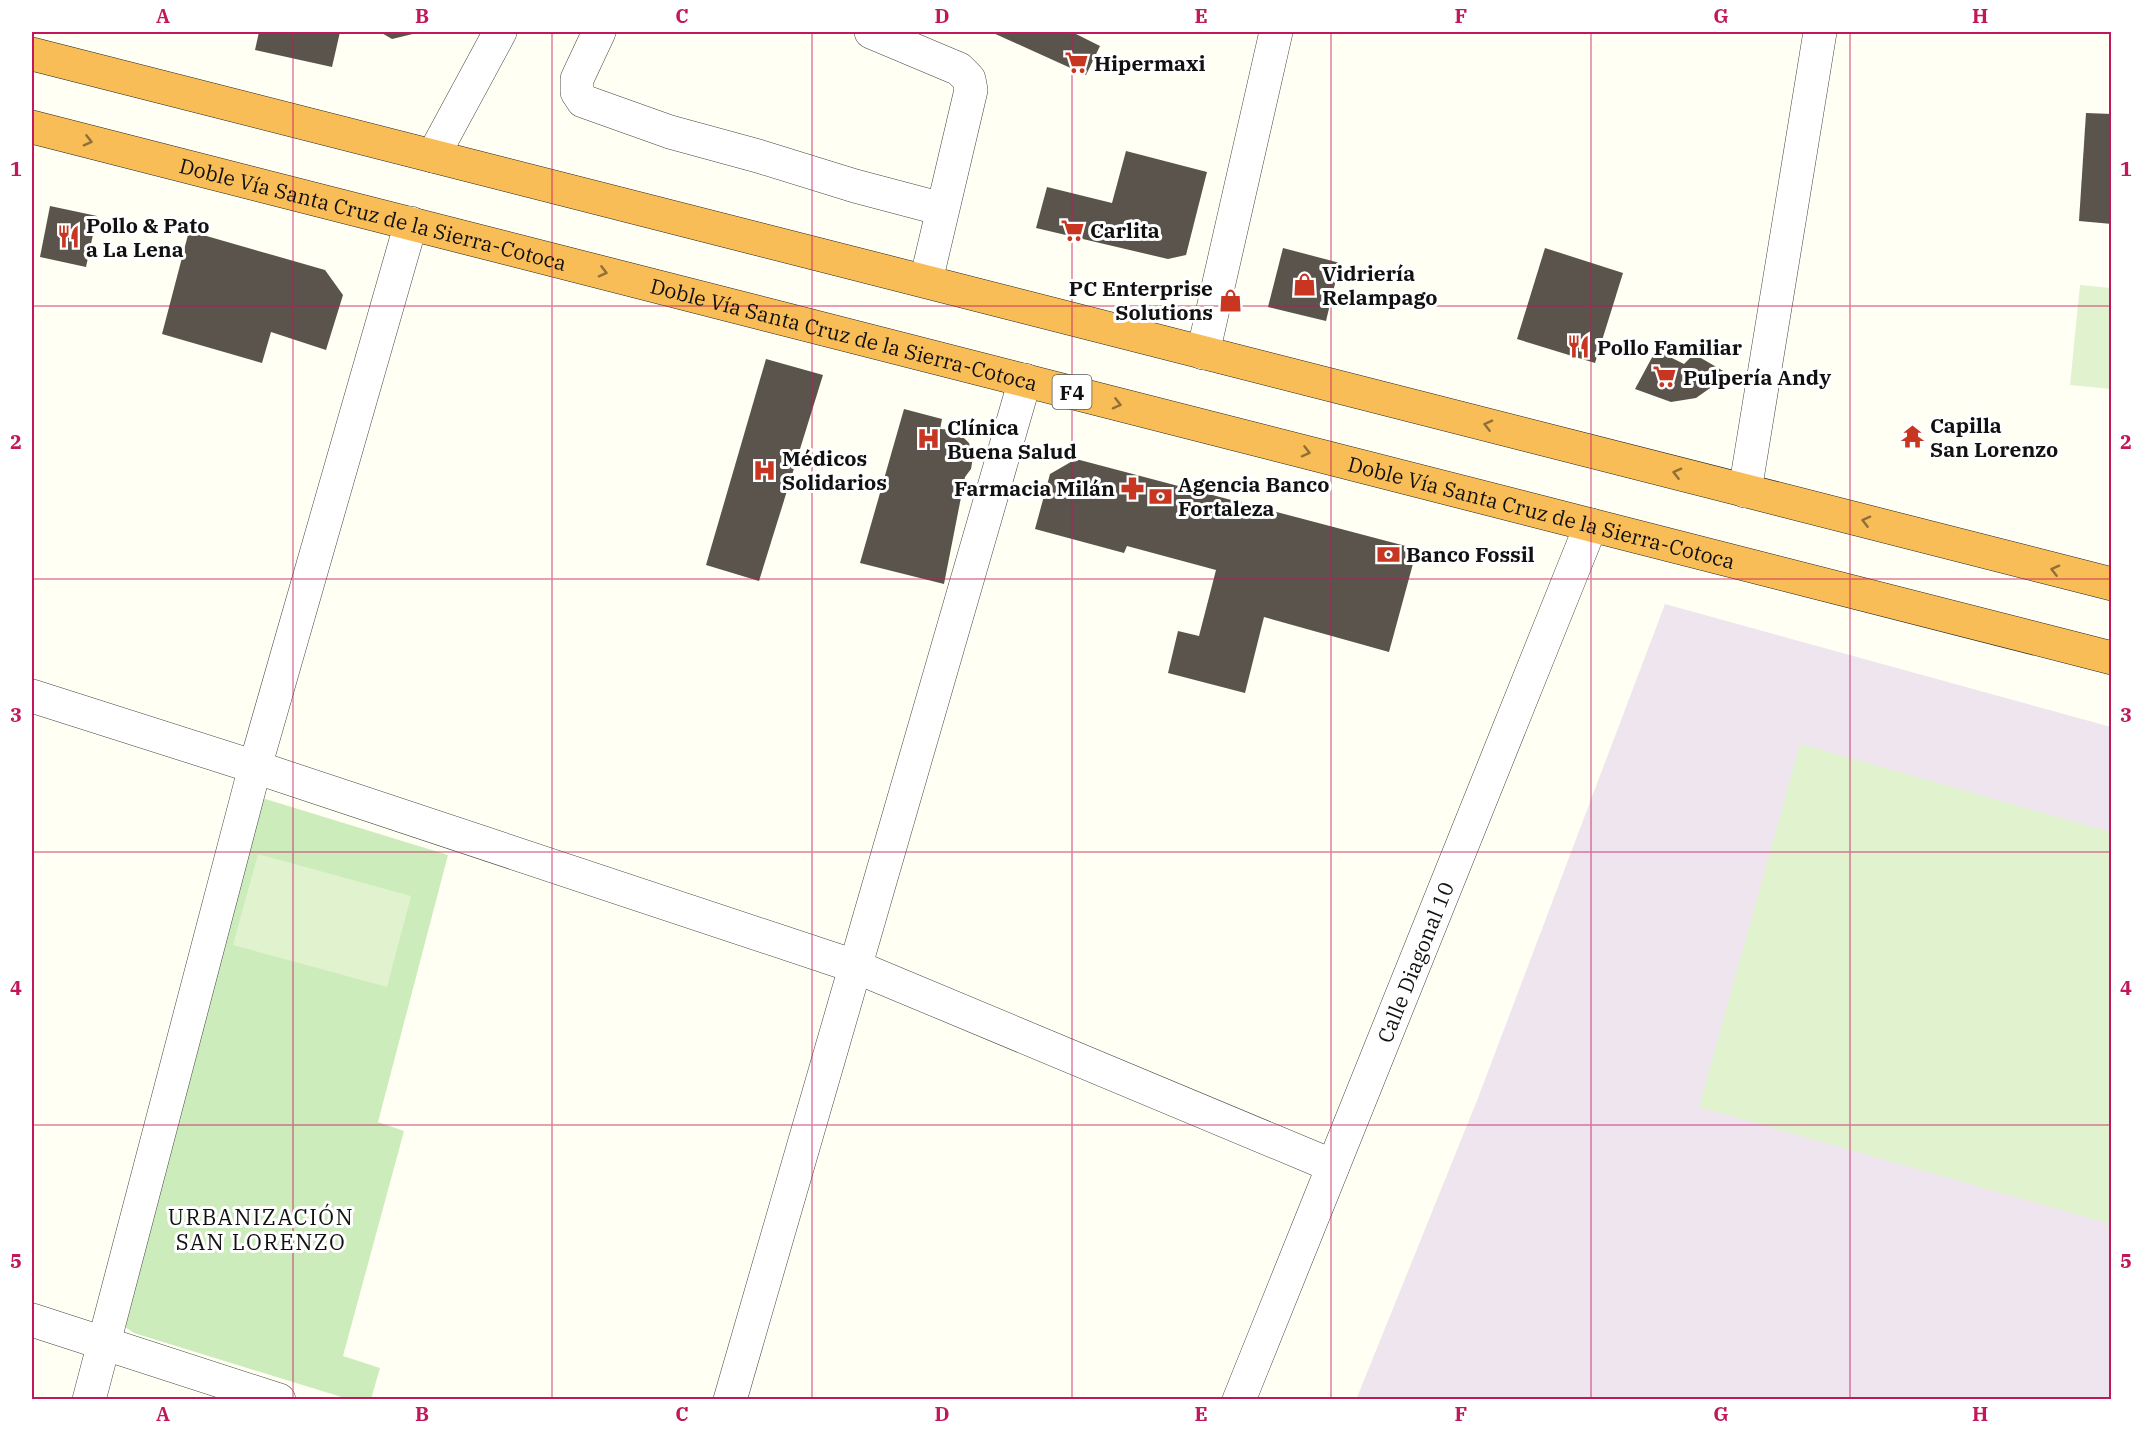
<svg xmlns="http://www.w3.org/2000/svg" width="2143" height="1431" font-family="'IBM Plex Serif',serif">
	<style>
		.industrial { fill: #efe5ee }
		.green { fill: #ccecbb }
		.pitch { fill: #e0f3ce }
		.building { fill: #5a544c }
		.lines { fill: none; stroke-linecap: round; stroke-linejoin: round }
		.minor-casing { stroke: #444; stroke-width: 34 }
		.highway-casing { stroke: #222; stroke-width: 34 }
		.minor { stroke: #fff; stroke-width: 33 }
		.highway { stroke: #f9bd58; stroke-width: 33 }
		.oneway { stroke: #917038 }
		.grid { fill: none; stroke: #c2185b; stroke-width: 1.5; stroke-opacity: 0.55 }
		.labels { text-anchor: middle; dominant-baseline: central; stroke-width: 6; stroke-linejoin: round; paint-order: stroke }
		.shield { fill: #fff; stroke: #585858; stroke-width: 1.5 }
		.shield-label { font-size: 20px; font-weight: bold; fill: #111 }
		.poi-label { font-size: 21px; font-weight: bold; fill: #111; stroke: #fff; text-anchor: start }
		.street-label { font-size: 21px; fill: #111; stroke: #fff }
		.neighbourhood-label { font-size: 22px; letter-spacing: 1.5px; fill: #111; stroke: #fff }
		.neatline { fill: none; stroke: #c2185b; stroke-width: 2 }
		.grid-label { font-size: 20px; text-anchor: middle; font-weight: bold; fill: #c2185b }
	</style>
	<rect width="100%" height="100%" fill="#fffff4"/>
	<polygon class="industrial" points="1665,604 2111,727 2111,1399 1356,1400 1478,1098"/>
	<polygon class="green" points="249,794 448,855 378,1122 404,1131 343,1356 380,1368 371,1399 348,1399 134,1333 121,1324"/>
	<g class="pitch">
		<polygon points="2080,285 2111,288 2111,389 2070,385"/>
		<polygon points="1800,744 2111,832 2111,1224 1699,1107"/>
		<polygon points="258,854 411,896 387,987 233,945"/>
	</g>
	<g class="building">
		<polygon points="259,32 340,32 332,67 255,50"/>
		<polygon points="380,32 421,32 392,39"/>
		<polygon points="991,32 1074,32 1074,33 1100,46 1086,75"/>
		<polygon points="2086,113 2112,114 2112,224 2079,221"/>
		<polygon points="1126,151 1207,172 1186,255 1168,259 1036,228 1047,187 1112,203"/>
		<polygon points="50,206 97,216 86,267 40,257"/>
		<polygon points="189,231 325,270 343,295 326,350 271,332 262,363 162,334"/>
		<polygon points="1283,248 1340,263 1326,321 1268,307"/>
		<polygon points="1545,248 1623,273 1595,363 1517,339"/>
		<polygon points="1656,350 1684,364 1694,354 1725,372 1713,386 1696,398 1671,402 1635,389"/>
		<polygon points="766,359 823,375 759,581 706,565"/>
		<polygon points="904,409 942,419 940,429 956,430 969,443 973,457 971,469 965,477 944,584 860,563"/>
		<polygon points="1076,459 1417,549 1389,652 1264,617 1245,693 1168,673 1178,631 1199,636 1216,570 1127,546 1124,553 1035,529 1050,474"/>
	</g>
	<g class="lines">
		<defs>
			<g id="minor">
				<polyline points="599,32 577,79 577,92 583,101 670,132 758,156 855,186 942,209"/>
				<polyline points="871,32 959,69 969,79 971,90 926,281"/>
				<polyline points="433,156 500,32"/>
				<polyline points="1203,353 1276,32"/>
				<polyline points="1745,491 1820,32"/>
				<polyline points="32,696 255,767 854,966 1333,1166"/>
				<polyline points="32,1320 279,1400"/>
				<polyline points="89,1400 255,767 411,223"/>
				<polyline points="730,1400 1025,380"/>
				<path id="s1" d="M1239 1400 1591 525"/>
			</g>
			<g id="highway">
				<polyline points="32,54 2112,584"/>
				<path id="s2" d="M32 127 2112 658"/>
			</g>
		</defs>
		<use href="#minor" class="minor-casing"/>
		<use href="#highway" class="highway-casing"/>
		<use href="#minor" class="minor"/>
		<use href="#highway" class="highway"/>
	</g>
	<defs><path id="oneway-chevron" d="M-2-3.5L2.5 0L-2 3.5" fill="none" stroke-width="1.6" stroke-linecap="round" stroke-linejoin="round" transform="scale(1.5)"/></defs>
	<g class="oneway">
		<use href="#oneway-chevron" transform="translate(88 141) rotate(14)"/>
		<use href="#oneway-chevron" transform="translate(603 272) rotate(14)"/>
		<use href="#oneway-chevron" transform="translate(1117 404) rotate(14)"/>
		<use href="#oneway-chevron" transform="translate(1488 425) rotate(-166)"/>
		<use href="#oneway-chevron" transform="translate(1306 452) rotate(14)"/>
		<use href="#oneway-chevron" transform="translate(1677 473) rotate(-166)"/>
		<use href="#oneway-chevron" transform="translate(1866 521) rotate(-166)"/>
		<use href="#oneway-chevron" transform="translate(2055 570) rotate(-166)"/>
	</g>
	<path class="grid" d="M293 32V1400M552 32V1400M812 32V1400M1072 32V1400M1331 32V1400M1591 32V1400M1850 32V1400M32 306H2112M32 579H2112M32 852H2112M32 1125H2112"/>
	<defs>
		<symbol id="supermarket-bare" viewBox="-9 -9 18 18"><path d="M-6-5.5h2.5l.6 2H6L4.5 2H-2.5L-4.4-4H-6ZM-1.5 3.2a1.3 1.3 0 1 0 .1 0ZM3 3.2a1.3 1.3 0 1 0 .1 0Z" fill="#c83622" stroke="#fff" stroke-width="2.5" paint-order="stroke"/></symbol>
		<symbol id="restaurant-bare" viewBox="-9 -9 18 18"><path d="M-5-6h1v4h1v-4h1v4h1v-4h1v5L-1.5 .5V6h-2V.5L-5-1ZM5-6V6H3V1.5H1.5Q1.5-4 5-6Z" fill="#c83622" stroke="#fff" stroke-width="2.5" paint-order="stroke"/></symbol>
		<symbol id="shop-bare" viewBox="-9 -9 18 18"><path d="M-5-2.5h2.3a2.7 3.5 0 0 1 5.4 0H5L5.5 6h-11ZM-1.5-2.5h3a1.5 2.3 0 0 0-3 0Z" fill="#c83622" stroke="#fff" stroke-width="2.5" paint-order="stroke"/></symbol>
		<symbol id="temple-bare" viewBox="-9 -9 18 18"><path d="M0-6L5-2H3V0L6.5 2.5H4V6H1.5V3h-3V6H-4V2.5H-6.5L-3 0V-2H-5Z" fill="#c83622" stroke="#fff" stroke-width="2.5" paint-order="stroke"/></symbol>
		<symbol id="hospital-bare" viewBox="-9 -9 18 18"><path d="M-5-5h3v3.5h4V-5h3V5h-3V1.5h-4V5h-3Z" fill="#c83622" stroke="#fff" stroke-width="2.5" paint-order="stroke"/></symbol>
		<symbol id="pharmacy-bare" viewBox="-9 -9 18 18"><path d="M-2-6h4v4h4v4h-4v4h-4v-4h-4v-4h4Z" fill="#c83622" stroke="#fff" stroke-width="2.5" paint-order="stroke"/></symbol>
		<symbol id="bank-bare" viewBox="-9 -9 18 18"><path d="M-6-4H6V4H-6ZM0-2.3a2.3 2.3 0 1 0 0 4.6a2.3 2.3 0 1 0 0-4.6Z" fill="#c83622" stroke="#fff" stroke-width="2.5" paint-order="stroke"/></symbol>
	</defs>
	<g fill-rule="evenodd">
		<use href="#supermarket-bare" x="1060" y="46" width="33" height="33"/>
		<use href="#supermarket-bare" x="1056" y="214" width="33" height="33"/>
		<use href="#restaurant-bare" x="52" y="220" width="33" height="33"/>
		<use href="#shop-bare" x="1288" y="268" width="33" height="33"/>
		<use href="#shop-bare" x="1214" y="284" width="33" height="33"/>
		<use href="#restaurant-bare" x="1562" y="330" width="33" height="33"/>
		<use href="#supermarket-bare" x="1648" y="360" width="33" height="33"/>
		<use href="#temple-bare" x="1896" y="420" width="33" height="33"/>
		<use href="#hospital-bare" x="912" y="422" width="33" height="33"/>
		<use href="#hospital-bare" x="748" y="454" width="33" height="33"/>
		<use href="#pharmacy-bare" x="1116" y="472" width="33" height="33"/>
		<use href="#bank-bare" x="1144" y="480" width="33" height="33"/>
		<use href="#bank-bare" x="1372" y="538" width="33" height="33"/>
	</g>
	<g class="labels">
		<rect class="shield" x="1052.5" y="375" width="39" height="34" rx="4.5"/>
		<g class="shield-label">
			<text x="1072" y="392">F4</text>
		</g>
		<g class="poi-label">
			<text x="1094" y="63">Hipermaxi</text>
			<text x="86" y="225">Pollo &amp; Pato<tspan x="86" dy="24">a La Lena</tspan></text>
			<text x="1090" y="230">Carlita</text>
			<text x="1322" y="273">Vidriería<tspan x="1322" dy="24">Relampago</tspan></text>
			<text x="1213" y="288" text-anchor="end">PC Enterprise<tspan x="1213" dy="24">Solutions</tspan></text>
			<text x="1597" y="347">Pollo Familiar</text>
			<text x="1683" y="377">Pulpería Andy</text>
			<text x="1930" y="425">Capilla<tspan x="1930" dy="24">San Lorenzo</tspan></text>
			<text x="947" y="427">Clínica<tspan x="947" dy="24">Buena Salud</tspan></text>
			<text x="782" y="458">Médicos<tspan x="782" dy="24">Solidarios</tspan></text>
			<text x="1178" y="484">Agencia Banco<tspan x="1178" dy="24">Fortaleza</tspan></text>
			<text x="1115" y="488" text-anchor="end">Farmacia Milán</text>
			<text x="1406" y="554">Banco Fossil</text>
		</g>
		<g class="street-label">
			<text stroke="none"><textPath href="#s2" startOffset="352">Doble Vía Santa Cruz de la Sierra-Cotoca</textPath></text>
			<text stroke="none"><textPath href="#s2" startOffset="838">Doble Vía Santa Cruz de la Sierra-Cotoca</textPath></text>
			<text stroke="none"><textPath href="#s2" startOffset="1558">Doble Vía Santa Cruz de la Sierra-Cotoca</textPath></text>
			<text stroke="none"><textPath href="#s1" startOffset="472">Calle Diagonal 10</textPath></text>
		</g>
		<g class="neighbourhood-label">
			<text x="261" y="1216">URBANIZACIÓN<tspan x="261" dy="25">SAN LORENZO</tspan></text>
		</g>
	</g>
	<rect width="2143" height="1431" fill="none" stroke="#ffffff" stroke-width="66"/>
	<rect x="33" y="33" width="2077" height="1365" class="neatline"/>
	<g class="grid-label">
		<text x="163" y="23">A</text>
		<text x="422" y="23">B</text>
		<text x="682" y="23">C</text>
		<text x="942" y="23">D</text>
		<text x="1201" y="23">E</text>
		<text x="1461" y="23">F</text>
		<text x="1721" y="23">G</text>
		<text x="1980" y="23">H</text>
		<text x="16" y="176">1</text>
		<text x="2126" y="176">1</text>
		<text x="16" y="449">2</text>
		<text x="2126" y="449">2</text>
		<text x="16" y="722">3</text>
		<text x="2126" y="722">3</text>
		<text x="16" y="995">4</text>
		<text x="2126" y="995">4</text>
		<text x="16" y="1268">5</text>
		<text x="2126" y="1268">5</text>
		<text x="163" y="1421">A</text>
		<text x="422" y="1421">B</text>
		<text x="682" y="1421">C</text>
		<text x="942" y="1421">D</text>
		<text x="1201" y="1421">E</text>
		<text x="1461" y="1421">F</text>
		<text x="1721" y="1421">G</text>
		<text x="1980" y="1421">H</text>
	</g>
</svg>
